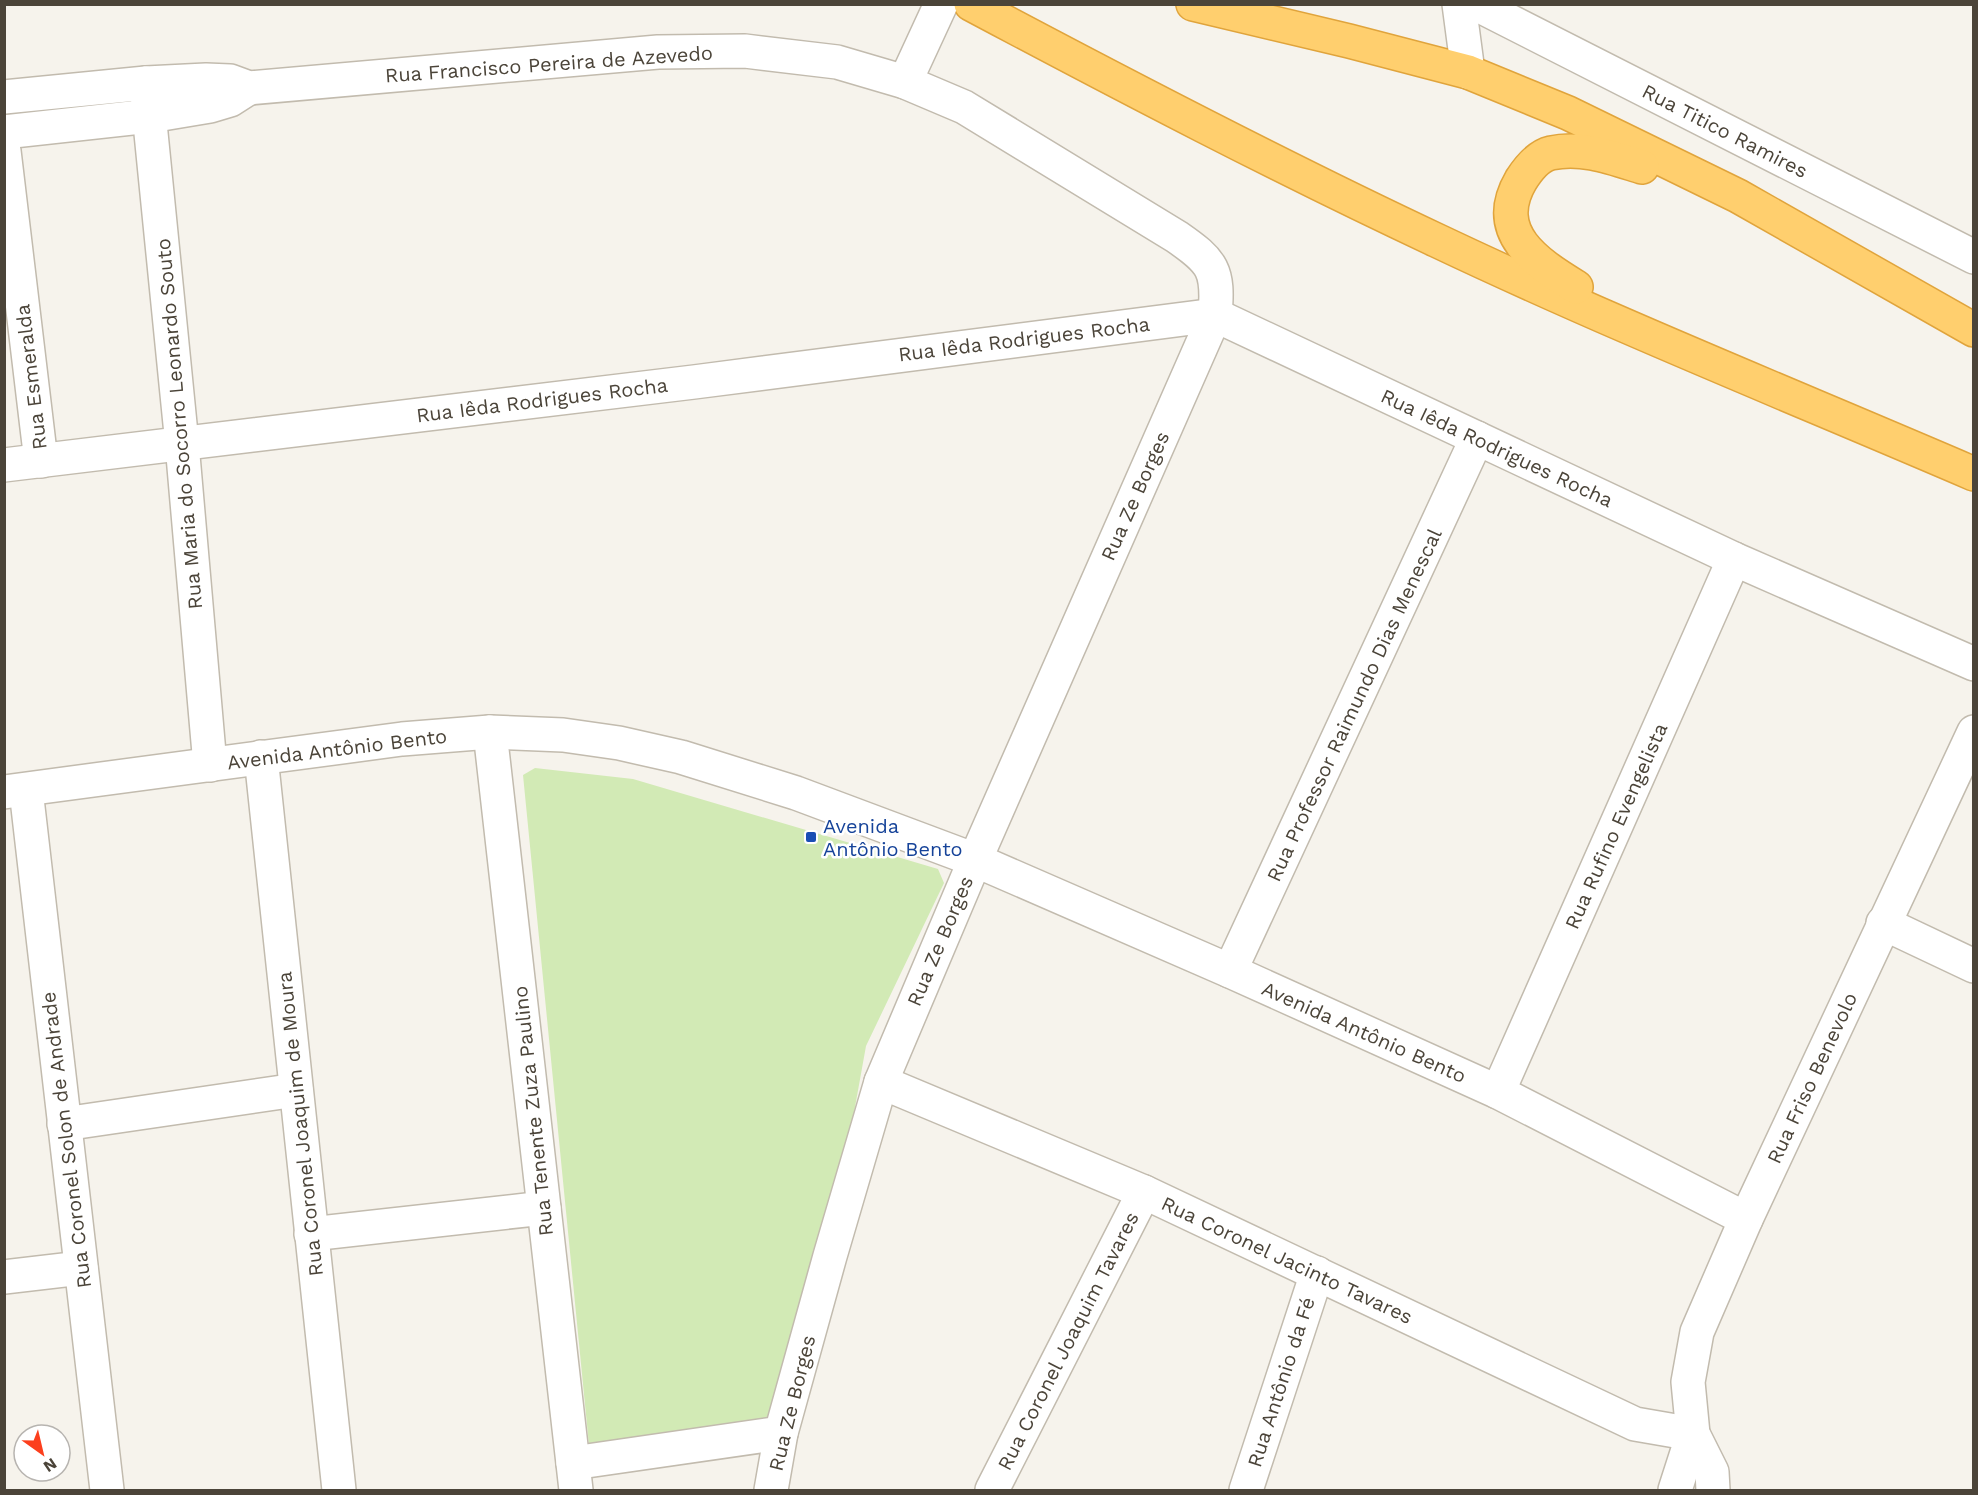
<svg xmlns="http://www.w3.org/2000/svg" width="1978" height="1495" font-family="'Work Sans',sans-serif">
	<style>
		.green { fill: #d2eab5 }
		.lines { fill: none; stroke-linecap: round; stroke-linejoin: round }
		.minor-casing { stroke: #c2bbae; stroke-width: 36 }
		.highway-casing { stroke: #e0a43c; stroke-width: 36 }
		.minor { stroke: #fff; stroke-width: 33 }
		.highway { stroke: #ffcf6e; stroke-width: 33 }
		.transit-dot { fill: #1a4fb4; stroke: #fff; stroke-width: 2 }
		.labels { text-anchor: middle; dominant-baseline: central; stroke-width: 5; stroke-linejoin: round; paint-order: stroke }
		.street-label { font-size: 20px; fill: #4b4439; stroke: #fff }
		.transit-label { font-size: 20px; fill: #164399; stroke: #fff; text-anchor: start }
	</style>
	<rect width="100%" height="100%" fill="#f6f3ec"/>
	<polygon class="green" points="535,768 633,779 938,869 944,883 866,1046 837,1207 776,1422 589,1445 523,775"/>
	<g class="lines">
		<defs>
			<g id="minor">
				<polyline points="1459,4 1468,72"/>
				<polyline points="1476,4 1974,257"/>
				<polyline points="905,82 941,4"/>
				<polyline points="146,83 182,444 210,765"/>
				<path d="M4 97 146 83 206 80 230 81 249 88 658 52 745 51 837 62 905 82 964 107 1177 237C1213 262 1219 270 1215 315L975 860 881 1082 830 1256 781 1433 771 1490"/>
				<polyline points="4,132 150,116 210,106 230,100 249,88"/>
				<polyline points="4,151 41,461"/>
				<polyline points="4,465 694,382 1215,315 1734,559 1974,664"/>
				<polyline points="490,732 576,1490"/>
				<polyline points="261,757 339,1490"/>
				<polyline points="26,790 107,1490"/>
				<polyline points="4,792 402,739 490,732 563,735 619,743 681,757 796,793 975,860 1230,971 1498,1092 1746,1219"/>
				<polyline points="1883,923 1974,966"/>
				<polyline points="1230,971 1477,438"/>
				<polyline points="881,1082 1144,1192 1635,1424 1693,1434"/>
				<polyline points="1498,1092 1734,559"/>
				<polyline points="64,1124 296,1090"/>
				<polyline points="311,1234 544,1208"/>
				<polyline points="4,1277 81,1268"/>
				<polyline points="573,1463 781,1433"/>
				<polyline points="992,1490 1144,1192"/>
				<polyline points="1246,1490 1317,1273"/>
				<polyline points="1675,1490 1693,1434"/>
				<polyline points="1713,1490 1712,1472 1693,1434 1688,1382 1697,1332 1746,1219 1974,732"/>
			</g>
			<g id="highway">
				<path d="M971 4C1125 86 1280 167 1438 241 1613 324 1795 397 1974 474"/>
				<polyline points="1193,4 1349,41 1468,72 1568,113 1738,196 1974,330"/>
				<path d="M1576 287C1537 263 1490 233 1521 180 1528 169 1538 156 1551 153 1582 146 1613 158 1642 167"/>
			</g>
		</defs>
		<use href="#minor" class="minor-casing"/>
		<use href="#highway" class="highway-casing"/>
		<use href="#minor" class="minor"/>
		<use href="#highway" class="highway"/>
	</g>
	<rect class="transit-dot" x="805" y="831" width="12" height="12" rx="3"/>
	<g class="labels">
		<g class="street-label">
			<text transform="translate(549 64) rotate(-4)">Rua Francisco Pereira de Azevedo</text>
			<text transform="translate(1725 131) rotate(27)">Rua Titico Ramires</text>
			<text transform="translate(1024 339) rotate(-7)">Rua Iêda Rodrigues Rocha</text>
			<text transform="translate(31 377) rotate(-97)">Rua Esmeralda</text>
			<text transform="translate(542 400) rotate(-7)">Rua Iêda Rodrigues Rocha</text>
			<text transform="translate(179 424) rotate(-95)">Rua Maria do Socorro Leonardo Souto</text>
			<text transform="translate(1497 448) rotate(25)">Rua Iêda Rodrigues Rocha</text>
			<text transform="translate(1135 496) rotate(-66)">Rua Ze Borges</text>
			<text transform="translate(1354 705) rotate(-65)">Rua Professor Raimundo Dias Menescal</text>
			<text transform="translate(337 749) rotate(-7)">Avenida Antônio Bento</text>
			<text transform="translate(1616 826) rotate(-66)">Rua Rufino Evengelista</text>
			<text transform="translate(940 941) rotate(-67)">Rua Ze Borges</text>
			<text transform="translate(1364 1032) rotate(24)">Avenida Antônio Bento</text>
			<text transform="translate(1812 1078) rotate(-65)">Rua Friso Benevolo</text>
			<text transform="translate(533 1111) rotate(-96)">Rua Tenente Zuza Paulino</text>
			<text transform="translate(300 1124) rotate(-96)">Rua Coronel Joaquim de Moura</text>
			<text transform="translate(66 1140) rotate(-97)">Rua Coronel Solon de Andrade</text>
			<text transform="translate(1287 1260) rotate(25)">Rua Coronel Jacinto Tavares</text>
			<text transform="translate(1068 1341) rotate(-63)">Rua Coronel Joaquim Tavares</text>
			<text transform="translate(1281 1382) rotate(-72)">Rua Antônio da Fé</text>
			<text transform="translate(792 1403) rotate(-76)">Rua Ze Borges</text>
		</g>
		<g class="transit-label">
			<text x="823" y="826">Avenida<tspan x="823" dy="23">Antônio Bento</tspan></text>
		</g>
	</g>
	<rect width="1978" height="1495" fill="none" stroke="#4b4439" stroke-width="12"/>
	<g transform="translate(42 1453) rotate(146)"><circle r="28" fill="#ffffff" stroke="#b7b4b0" stroke-width="1.5"/>
	<path d="M0-4.5L10 22L0 15L-10 22Z" fill="#fc3f1d"/>
	<text y="-9" font-size="16" font-weight="bold" text-anchor="middle" fill="#4b4439">N</text>
	</g>
</svg>
